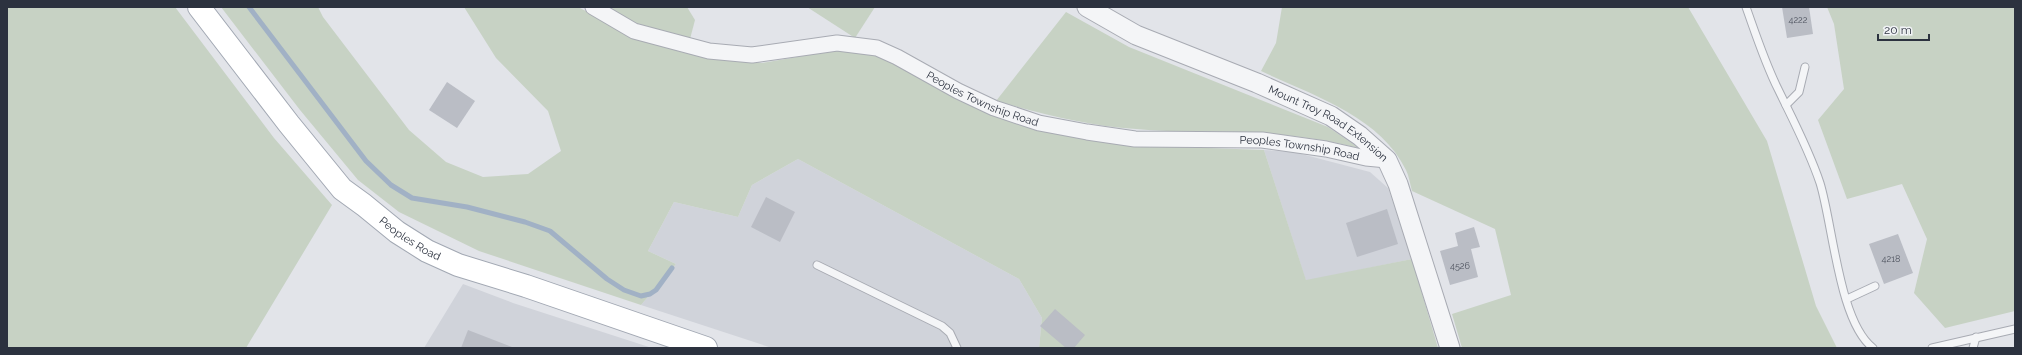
<svg xmlns="http://www.w3.org/2000/svg" width="2022" height="355" font-family="Raleway,sans-serif">
	<style>
		.built { fill: #d0d3da }
		.green { fill: #c7d2c4 }
		.lines { fill: none; stroke-linecap: round; stroke-linejoin: round }
		.stream { stroke: #a1b1c5; stroke-width: 5 }
		.building { fill: #babdc5 }
		.service-casing { stroke: #a8abb3; stroke-width: 9 }
		.minor-casing { stroke: #a8abb3; stroke-width: 17 }
		.tertiary-casing { stroke: #a8abb3; stroke-width: 21 }
		.primary-casing { stroke: #a2a8b3; stroke-width: 24 }
		.service { stroke: #f4f5f7; stroke-width: 7 }
		.minor { stroke: #f4f5f7; stroke-width: 15 }
		.tertiary { stroke: #f4f5f7; stroke-width: 19 }
		.primary { stroke: #fff; stroke-width: 22 }
		.labels { text-anchor: middle; dominant-baseline: central; stroke-width: 3; stroke-linejoin: round; paint-order: stroke }
		.number-label { font-size: 9px; fill: #505560 }
		.street-label { font-size: 11px; fill: #2c323f; stroke: #f1f3f6 }
	</style>
	<rect width="100%" height="100%" fill="#e2e4e9"/>
	<g class="built">
		<polygon points="1264,150 1294,152 1370,172 1388,188 1412,259 1306,281"/>
		<polygon points="798,159 1019,279 1042,318 1039,348 772,348 641,305 676,264 648,251 674,202 738,217 752,185"/>
		<polygon points="463,284 513,303 652,348 424,348"/>
	</g>
	<g class="green">
		<polygon points="7,7 175,7 274,138 332,205 246,348 7,348"/>
		<polygon points="221,7 318,7 323,17 409,130 446,162 483,177 528,174 561,151 548,111 496,58 464,7 578,7 636,37 681,52 762,63 838,50 865,52 895,63 957,99 1008,121 1076,138 1126,145 1264,150 1306,280 1412,259 1438,348 1039,348 1042,318 1019,279 798,159 752,185 738,217 674,202 648,251 676,264 641,305 479,251 399,212 358,180 300,110"/>
		<polygon points="606,7 687,7 695,20 690,39 638,24"/>
		<polygon points="807,7 875,7 855,38"/>
		<path d="M1282 7H1688L1767 141 1816 306 1837 348H1462L1452 314 1511 295 1495 229 1412 191C1410 184 1409 176 1406 170 1380 116 1312 95 1261 71L1276 43Z"/>
		<polygon points="1827,7 2015,7 2015,311 1945,328 1914,293 1927,239 1902,184 1847,199 1818,120 1844,89 1834,24"/>
		<path d="M1066 12 1129 47 1328 127 1359 148C1327 140 1294 135 1260 133 1219 130 1177 133 1136 129 1088 126 1043 114 996 101Z"/>
	</g>
	<g class="lines">
		<polyline class="stream" points="249,7 366,161 391,185 412,198 467,207 525,222 550,231 607,279 624,290 641,296 650,294 656,290 672,268"/>
	</g>
	<g class="building">
		<polygon points="1782,7 1809,7 1813,34 1787,38"/>
		<polygon points="447,82 475,101 457,128 429,110"/>
		<polygon points="766,197 795,212 780,242 751,227"/>
		<polygon points="1387,209 1398,244 1357,257 1346,223"/>
		<polygon points="1474,227 1480,247 1471,249 1478,277 1450,285 1440,251 1458,246 1455,233"/>
		<polygon points="1898,234 1913,273 1884,284 1869,244"/>
		<polygon points="1055,309 1085,335 1074,348 1066,348 1040,326"/>
		<polygon points="468,330 512,347 512,348 461,348"/>
	</g>
	<g class="lines">
		<defs>
			<g id="service">
				<path d="M1746 7C1756 35 1765 63 1778 89 1793 120 1809 150 1820 183 1833 225 1839 322 1873 348"/>
				<polyline points="1786,105 1799,92 1805,67"/>
				<polyline points="817,265 942,326 950,333 957,348"/>
				<polyline points="1847,299 1875,286"/>
				<polyline points="1932,348 2015,329"/>
				<polyline points="1973,348 1976,337"/>
			</g>
			<g id="minor">
				<path id="s1" d="M593 7 634 31 709 51 752 55 837 43 877 48 897 57 958 91 994 108 1039 123 1087 132 1135 139 1262 140 1326 149 1366 158 1387 160"/>
			</g>
			<g id="tertiary">
				<path id="s2" d="M1087 7 1136 35 1257 83 1331 116 1360 136 1387 160 1398 184 1450 348"/>
			</g>
			<g id="primary">
				<path id="s3" d="M199 7 289 124 342 189 364 205 397 232 427 251 458 265 526 286 706 348"/>
			</g>
		</defs>
		<use href="#service" class="service-casing"/>
		<use href="#minor" class="minor-casing"/>
		<use href="#tertiary" class="tertiary-casing"/>
		<use href="#primary" class="primary-casing"/>
		<use href="#service" class="service"/>
		<use href="#minor" class="minor"/>
		<use href="#tertiary" class="tertiary"/>
		<use href="#primary" class="primary"/>
	</g>
	<g class="labels">
		<g class="number-label">
			<text x="1798" y="20">4222</text>
			<text x="1891" y="259">4218</text>
			<text x="1460" y="266">4526</text>
		</g>
		<g class="street-label">
			<text stroke="none"><textPath href="#s1" startOffset="412">Peoples Township Road</textPath></text>
			<text stroke="none"><textPath href="#s2" startOffset="269">Mount Troy Road Extension</textPath></text>
			<text stroke="none"><textPath href="#s1" startOffset="736">Peoples Township Road</textPath></text>
			<text stroke="none"><textPath href="#s3" startOffset="316">Peoples Road</textPath></text>
		</g>
	</g>
	<rect width="2022" height="355" fill="none" stroke="#2c323f" stroke-width="16"/>
	<path d="M1878 34v6h51v-6" fill="none" stroke="#2c323f" stroke-width="2"/>
	<text x="1884" y="34" font-size="12" fill="#2c323f" stroke="#f1f3f6" stroke-width="3" paint-order="stroke">20 m</text>
</svg>
